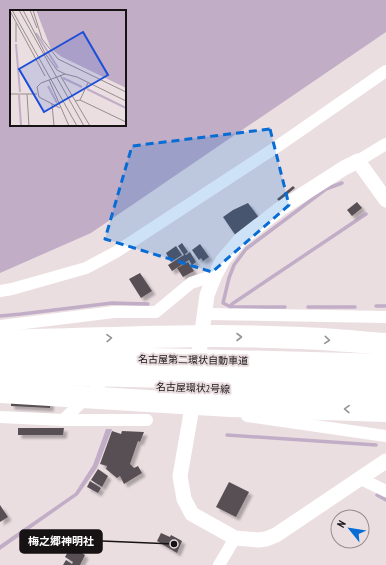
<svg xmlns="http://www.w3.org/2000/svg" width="386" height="565" font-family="'PT Sans Narrow','Noto Sans JP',sans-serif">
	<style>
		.water { fill: #c2adc7; fill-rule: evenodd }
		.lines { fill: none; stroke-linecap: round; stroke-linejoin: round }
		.stream { stroke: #c2adc7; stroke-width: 3.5 }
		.building { fill: #595055; filter: url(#shadow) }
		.minor { stroke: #fff; stroke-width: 12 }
		.tertiary { stroke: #fff; stroke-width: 15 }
		.trunk { stroke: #fff; stroke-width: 20 }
		.motorway { stroke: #fff; stroke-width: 22 }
		.oneway { stroke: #979595 }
		.marked { fill: #076cd4; fill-opacity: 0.2; stroke: #076cd4; stroke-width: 3; stroke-dasharray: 8 5; stroke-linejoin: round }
		.labels { text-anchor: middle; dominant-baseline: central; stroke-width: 4; stroke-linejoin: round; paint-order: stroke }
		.street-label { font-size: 10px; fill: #171314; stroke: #ebdee1 }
		.inset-river { fill: none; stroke: #c2adc7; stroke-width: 2 }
		.inset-road { fill: none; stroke: #968d8f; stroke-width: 1 }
		.view { fill: #1d4ed8; fill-opacity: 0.15; stroke: #1d4ed8; stroke-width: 2 }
		.inset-edge { fill: none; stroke: #171314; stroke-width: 2 }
		.leader { fill: none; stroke: #171314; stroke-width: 1.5 }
		.callout-dot { fill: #171314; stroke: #ebdee1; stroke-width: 1.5 }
		.callout { fill: #171314; stroke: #171314; stroke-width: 1.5 }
		.callout-label { font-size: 11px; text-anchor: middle; font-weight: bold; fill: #fff }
	</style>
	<defs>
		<filter id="shadow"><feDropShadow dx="3.5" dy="3.5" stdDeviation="1" flood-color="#0004"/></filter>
	</defs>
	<rect width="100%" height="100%" fill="#ebdee1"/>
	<g class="water">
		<path d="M0 0H386V32L91 233 0 273ZM11 11H125V125H11Z"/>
		<polygon points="106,429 112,429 97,468 78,495 0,550 0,545 75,493 93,465"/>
	</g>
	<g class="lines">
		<g class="stream">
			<polyline points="376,306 386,306"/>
			<polyline points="285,307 231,307 223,303 229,278 234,265 246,249 326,189 342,183"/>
			<polyline points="308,307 355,307"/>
			<polyline points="230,309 232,304 366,214"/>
			<polyline points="0,316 21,314 112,303 148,304"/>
			<polyline points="227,435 376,445"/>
			<polyline points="377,495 386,500"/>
		</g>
	</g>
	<g class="building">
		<polygon points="293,186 295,188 279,201 277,199"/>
		<polygon points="357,202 362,208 352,216 347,210"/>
		<polygon points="248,203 260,219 236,236 223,217 233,210"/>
		<polygon points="182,243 188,252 185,254 186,255 190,252 196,262 192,265 189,260 172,271 168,265 184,255 178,246"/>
		<polygon points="200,244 209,257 203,261 201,258 199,260 192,250"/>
		<polygon points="176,246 182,255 171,262 166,253"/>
		<polygon points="188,262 194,271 183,277 177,268"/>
		<polygon points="140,273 152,291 141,298 129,279"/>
		<polygon points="11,396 51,397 50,408 11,406"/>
		<polygon points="18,428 64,428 63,435 18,435"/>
		<polygon points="112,431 121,434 122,431 144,432 140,442 138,441 130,464 134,468 138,466 142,473 124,484 120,476 117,478 106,469 107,466 100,464"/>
		<polygon points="98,469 108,476 102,487 91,480"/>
		<polygon points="90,481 101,488 98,493 87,487"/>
		<polygon points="229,482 249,492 236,517 216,507"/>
		<polygon points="0,505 8,517 0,522"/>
		<polygon points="161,533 170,537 171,535 182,541 177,553 157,541"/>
		<polygon points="71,546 85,555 80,565 63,565 66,560 72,564 73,562 65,557"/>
	</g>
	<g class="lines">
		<g class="minor">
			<polyline points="358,161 386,144"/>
			<polyline points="0,291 12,289 86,268 116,252 278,146 386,71"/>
			<polyline points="204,314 386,317"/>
			<polyline points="0,326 114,312 156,312 191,283 215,275"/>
			<polyline points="247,416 386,436"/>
			<polyline points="0,417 63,420 147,420"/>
			<polyline points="63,420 99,386"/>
			<polyline points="361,479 386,491"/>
			<polyline points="219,565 235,538"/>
		</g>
		<g class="tertiary">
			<polyline points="197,368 207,295 215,275 223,260 240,240 280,209 344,168 358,161 386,200"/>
			<polyline points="194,396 180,476 184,499 192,514 235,538 258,540 266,539 276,535 386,461"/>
		</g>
		<polyline class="trunk" points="182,388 386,394"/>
		<g class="motorway">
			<path d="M0 341C100 339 201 333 301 338 329 339 358 342 386 344"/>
			<polyline points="0,355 386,365"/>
			<polyline points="0,373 386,382"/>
			<polyline points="0,392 230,406 386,411"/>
		</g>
	</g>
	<defs><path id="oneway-chevron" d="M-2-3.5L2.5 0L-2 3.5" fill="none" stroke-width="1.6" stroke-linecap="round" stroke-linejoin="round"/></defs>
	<g class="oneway">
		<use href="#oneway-chevron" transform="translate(239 337)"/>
		<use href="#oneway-chevron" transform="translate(109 338) rotate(-2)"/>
		<use href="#oneway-chevron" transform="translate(327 340) rotate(5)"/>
		<use href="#oneway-chevron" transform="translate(347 409) rotate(-178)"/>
	</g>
	<path class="marked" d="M270 129 289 205 212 272 105 239 132 146Z"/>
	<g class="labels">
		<g class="street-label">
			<text transform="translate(193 360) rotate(1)">名古屋第二環状自動車道</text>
			<text transform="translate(193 388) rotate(2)">名古屋環状2号線</text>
		</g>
	</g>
	<g transform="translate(10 10)">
		<rect width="116" height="116" fill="#ebdee1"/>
		<path d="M26 0H116V78L52 47 41 39Z" fill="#c2adc7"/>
		<path class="inset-river" d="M26 23 48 58M6 34 10 82M53 68 72 77M38 76 47 93M77 79 116 98M9 85 11 116"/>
		<path class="inset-road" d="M2 0 67 116M9 0 74 116M13 0 35 43 47 60 55 64M20 0 27 18M23 0 32 29 48 49 116 82M0 1 35 66M6 13V32M50 65 80 116M39 70 59 116M0 84H27M17 84 19 116M70 90 78 73M65 91 70 90 116 112M42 94 44 116M50 98 29 87 27 77 31 73 55 64 67 67 116 91"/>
		<path class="view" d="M73 22 98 65 34 102 9 59Z"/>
		<rect width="116" height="116" class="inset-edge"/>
	</g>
	<path class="leader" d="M174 544L102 541"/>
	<circle class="callout-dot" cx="174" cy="544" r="4"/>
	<rect class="callout" x="20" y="530" width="82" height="23" rx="4"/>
	<g class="callout-label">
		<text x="61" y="545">梅之郷神明社</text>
	</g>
	<g transform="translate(350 529) rotate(300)"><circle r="19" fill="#ebdee1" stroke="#968d8f"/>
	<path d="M0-3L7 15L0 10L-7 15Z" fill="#076cd4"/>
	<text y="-6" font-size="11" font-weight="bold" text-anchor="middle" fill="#171314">N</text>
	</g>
</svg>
